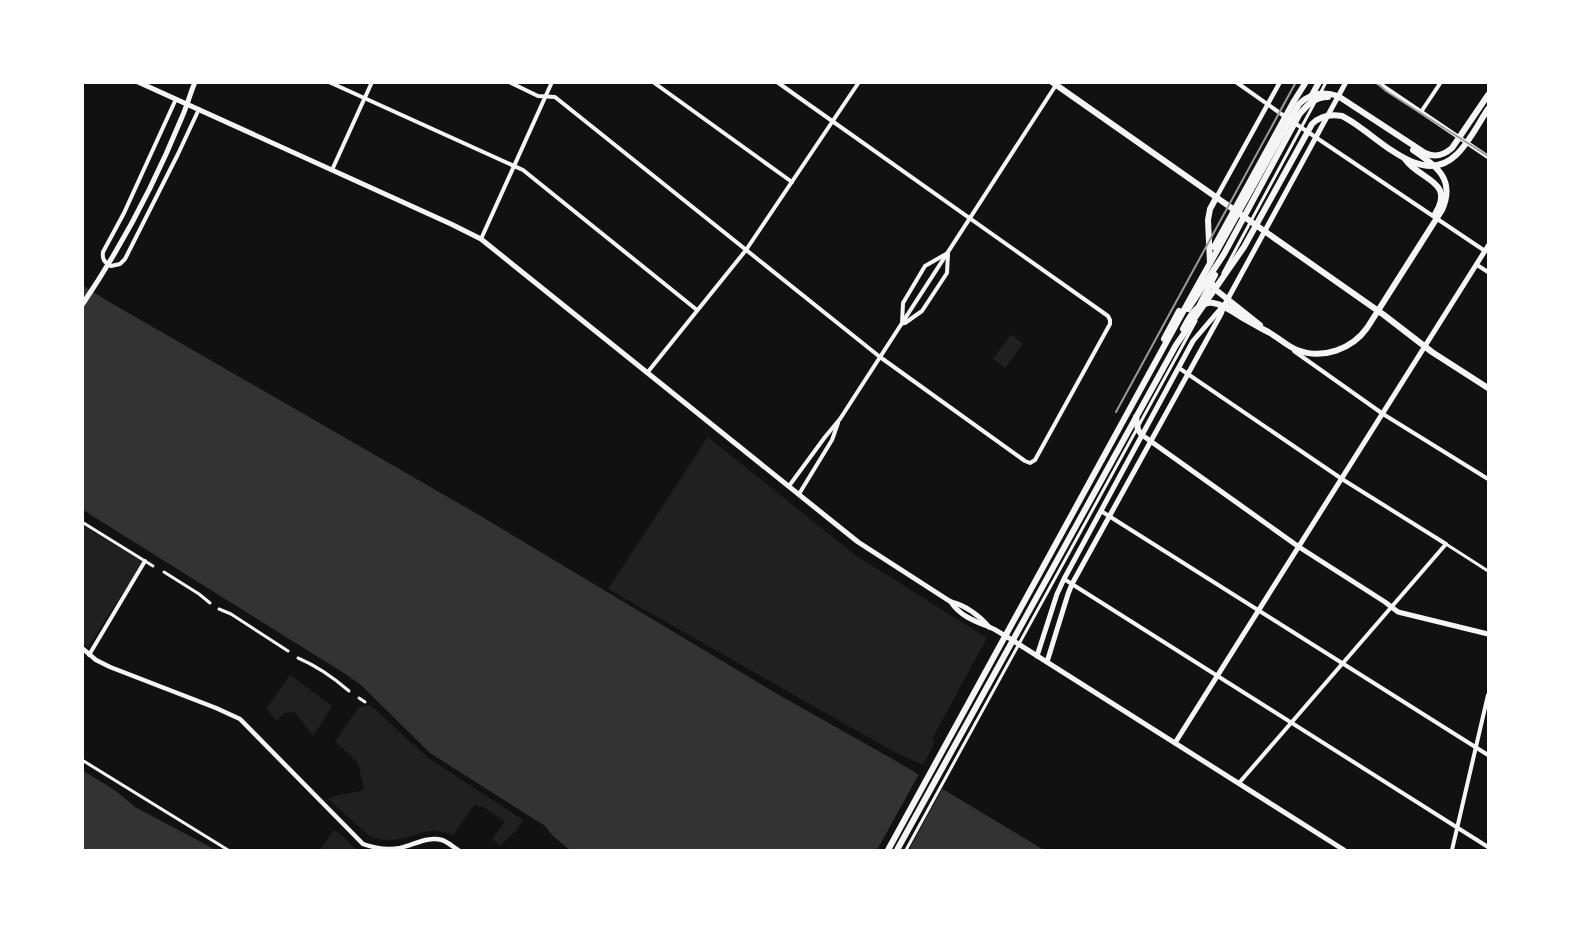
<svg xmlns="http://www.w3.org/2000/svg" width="1571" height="933" font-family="Ubuntu,sans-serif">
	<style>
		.green { fill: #202020 }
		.water { fill: #333 }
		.pier { fill: #111 }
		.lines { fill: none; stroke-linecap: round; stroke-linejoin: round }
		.pedestrian { stroke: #f5f5f5; stroke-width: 3 }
		.minor { stroke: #f5f5f5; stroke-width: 4 }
		.tertiary { stroke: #f5f5f5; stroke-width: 4.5 }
		.secondary { stroke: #f5f5f5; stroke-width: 5 }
		.primary { stroke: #f5f5f5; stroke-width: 6 }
		.trunk { stroke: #f5f5f5; stroke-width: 6 }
		.rail { stroke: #9a9a9a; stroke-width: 2 }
	</style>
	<rect width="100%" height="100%" fill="#111"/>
	<g class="green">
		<polygon points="1011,334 1023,344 1005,368 993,359"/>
		<polygon points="708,437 855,555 987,638 932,739 935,742 923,765 896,753 608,589"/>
		<polygon points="82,525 143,562 88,647 82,642"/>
		<polygon points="290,675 332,706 313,736 295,712 284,713 277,721 266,709"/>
		<path d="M370 705 427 757 523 820 516 831 500 845 492 839 505 822 482 806 479 807 475 804 453 835C446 833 438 830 430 831 425 831 420 834 415 835 399 840 383 843 368 835L327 798 364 790 358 763 335 741 359 707Z"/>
		<polygon points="334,830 341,835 356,850 320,850"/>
	</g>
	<g class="water">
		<polygon points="82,285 106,300 479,515 779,695 896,761 1044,850 570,850 553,836 545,826 430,753 361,685 347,675 83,510"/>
		<polygon points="82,770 116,791 135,807 216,850 83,850"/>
	</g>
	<polygon class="pier" points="920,772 944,786 909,850 877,850"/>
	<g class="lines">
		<g class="pedestrian">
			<polyline points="1320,94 1326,82"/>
			<polyline points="1223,273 1315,102"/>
			<polyline points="82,522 153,566"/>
			<polyline points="1446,544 1488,571"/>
			<polyline points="164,572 199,594 210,603"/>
			<polyline points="219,609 231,614 288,651"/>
			<path d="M298 658C317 666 334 678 349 691"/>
			<polyline points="359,698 365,702"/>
			<polyline points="82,760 228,850"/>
			<polyline points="906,850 1196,321"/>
		</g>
		<g class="minor">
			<polyline points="329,82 523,170 697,310"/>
			<polyline points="509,82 538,96 555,97 880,357 1025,461 1030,463 1035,460 1110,324 1110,320 1108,316 777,82"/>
			<polyline points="653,82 792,182"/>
			<polyline points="1236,82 1287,118"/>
			<path d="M176 99 124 213 103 252C102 259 104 262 111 266L120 264 125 259 178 154 199 109"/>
			<polyline points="1421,112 1441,82"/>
			<polyline points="1293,122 1485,251"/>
			<polyline points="332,170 372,82"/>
			<polyline points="481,239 552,82"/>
			<polyline points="1477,265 1488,272"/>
			<polyline points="1225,304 1239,312"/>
			<polyline points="905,323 922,311 947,273 948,254"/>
			<polyline points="902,324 903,303 925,266 946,254"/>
			<polyline points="1294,351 1383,414 1488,479"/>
			<polyline points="1179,368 1342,479 1446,544 1239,783"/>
			<polyline points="647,373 746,250 859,82"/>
			<polyline points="789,486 825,437 840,419 1056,85"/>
			<polyline points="799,494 832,440 838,423"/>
			<polyline points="1101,511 1488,755"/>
			<polyline points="1064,579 1488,847"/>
			<polyline points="89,655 145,561"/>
			<polyline points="1452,850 1488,695"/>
		</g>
		<g class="tertiary">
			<polyline points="1377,82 1488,157"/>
			<polyline points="1216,198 1280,82"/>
			<path d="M82 648 96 660 110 667 216 708 240 719 363 844C374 848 388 850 400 848 414 845 427 836 442 840 448 842 453 847 458 850"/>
		</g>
		<g class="secondary">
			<path d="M138 82 451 224 481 239 858 542 951 602C965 605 980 616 989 627"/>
			<path d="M82 305C122 246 155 183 182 117 187 106 190 94 195 82"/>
			<polyline points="1142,435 1299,547 1385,602 1398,612 1488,634"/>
			<path d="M951 602C959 615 974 621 987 626 995 629 1002 634 1009 638L1344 850"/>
			<polyline points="1037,656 1057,594 1064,579 1193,341 1222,307"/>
			<polyline points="1047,662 1068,594 1072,584 1221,314 1225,304 1346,82"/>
			<polyline points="1175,743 1488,246"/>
		</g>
		<polyline class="primary" points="1052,82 1384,315 1432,352 1488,388"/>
		<g class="trunk">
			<polyline points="1311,97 1319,82"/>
			<path d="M1405 159C1419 180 1456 181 1435 214"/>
			<polyline points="1214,247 1294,101 1306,82"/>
			<polyline points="1210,263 1208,220 1210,209 1216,198"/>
			<polyline points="1213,285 1216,290 1260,325"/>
			<polyline points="1198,308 1215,275"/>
			<path d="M1188 309 1224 254 1299 115C1307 105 1314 97 1328 97"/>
			<path d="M1183 329C1189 318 1194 306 1208 303 1218 301 1233 312 1241 317 1251 323 1261 328 1270 333 1279 338 1287 346 1297 350 1323 360 1352 349 1367 328L1442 210C1456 179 1436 166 1413 150"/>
			<polyline points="1164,339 1179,311"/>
			<polyline points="1136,417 1138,430 1142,435"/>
			<path d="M888 850 1190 299 1299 104C1310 93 1323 91 1338 96L1425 153C1435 158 1444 155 1452 148L1488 95"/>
			<path d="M897 850 1176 345 1244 247 1312 124C1320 116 1331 114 1342 116 1374 131 1420 190 1456 155 1469 143 1478 124 1488 109"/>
		</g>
		<g class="rail">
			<polyline points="1376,82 1386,91 1488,156"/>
			<polyline points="1116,412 1296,82"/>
		</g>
	</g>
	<rect width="1571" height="933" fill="none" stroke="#ffffff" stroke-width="168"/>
</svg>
